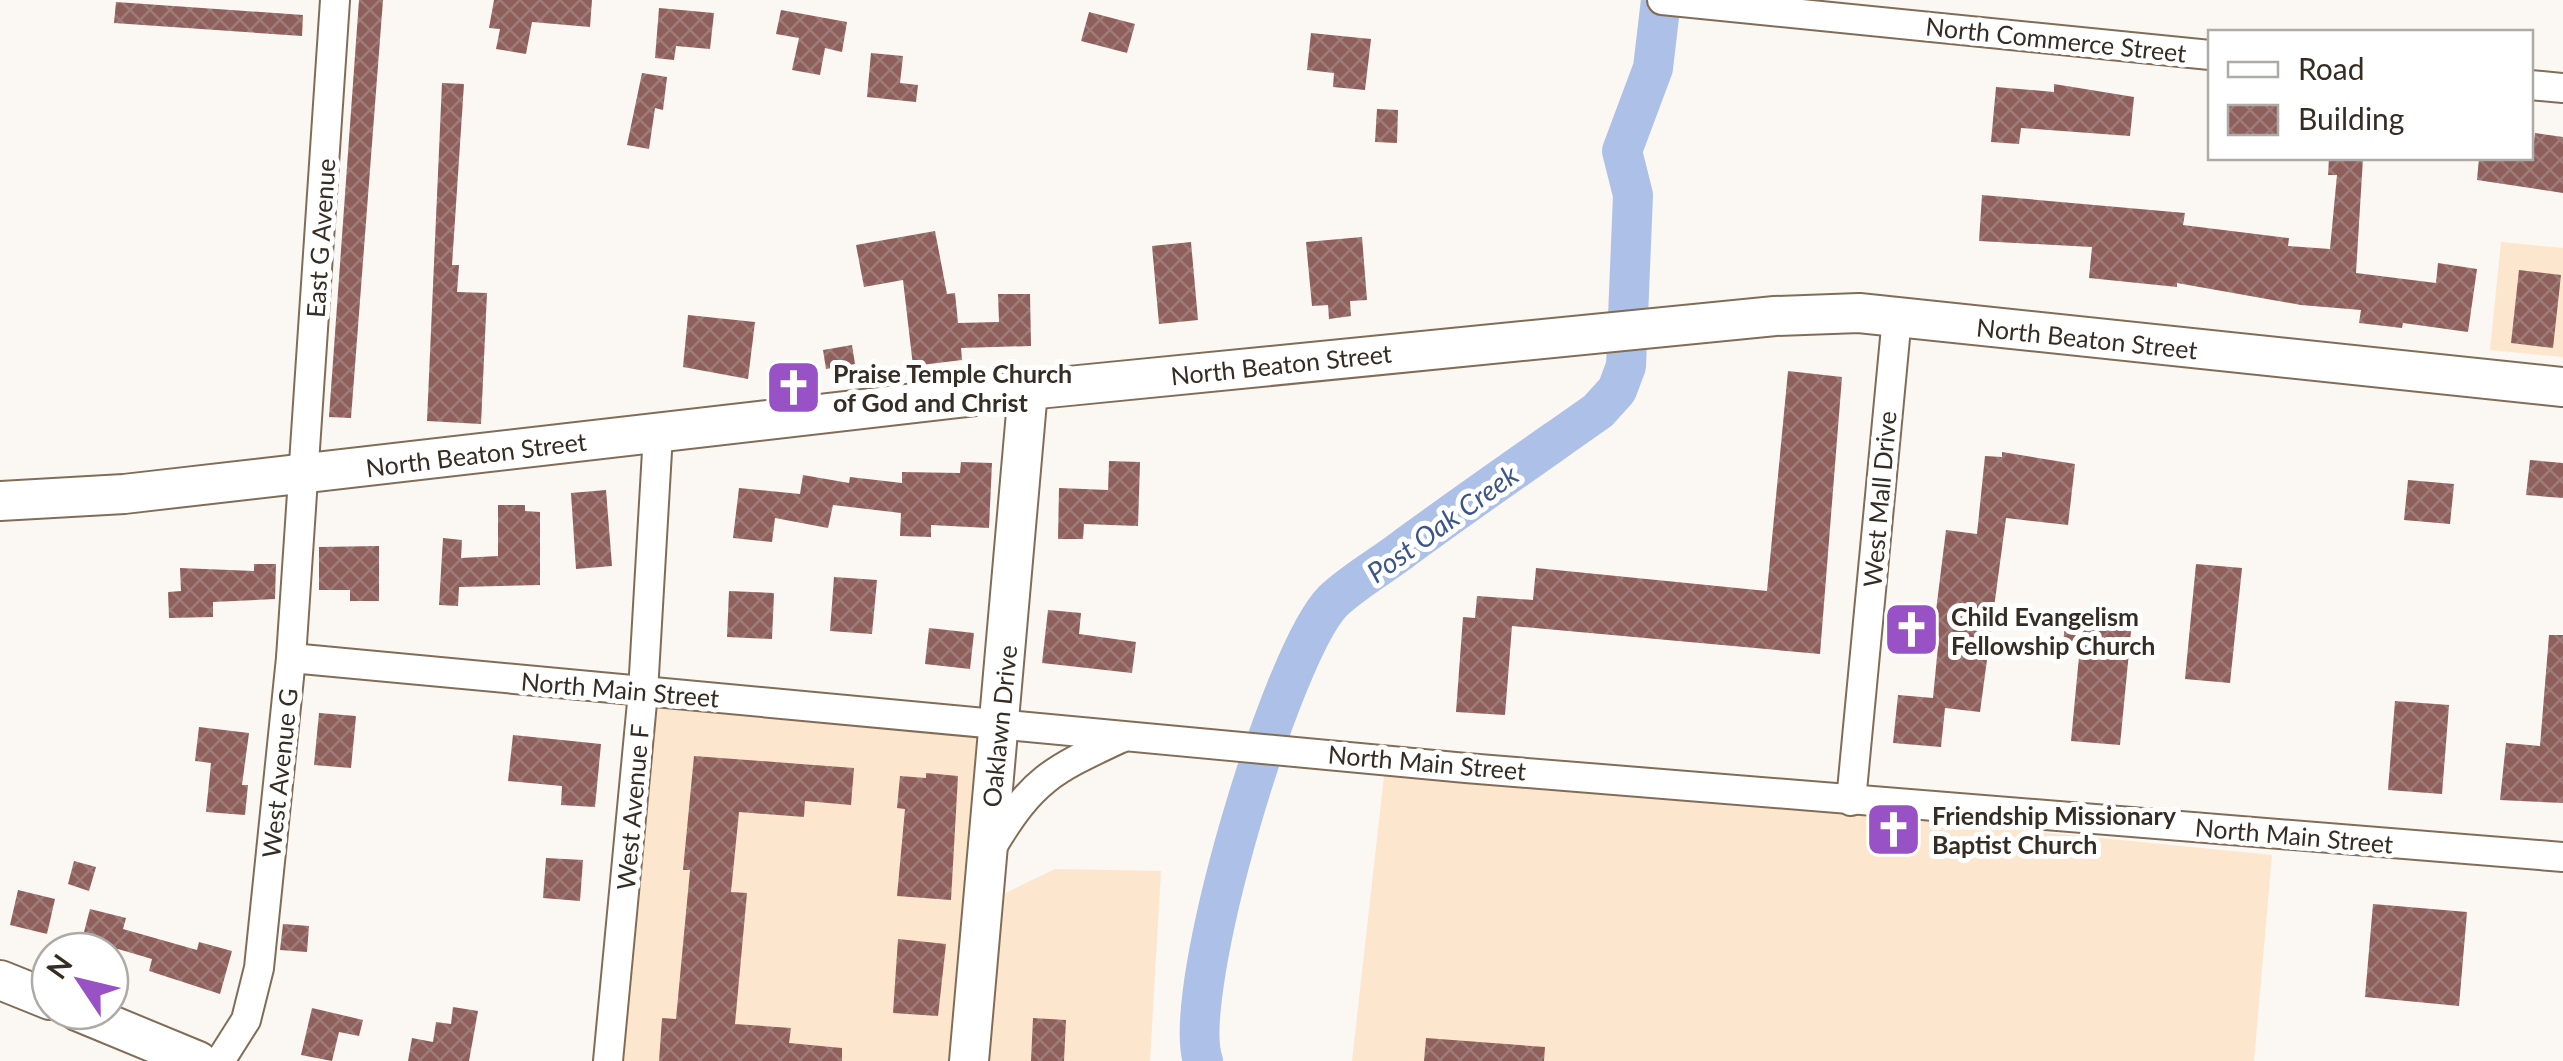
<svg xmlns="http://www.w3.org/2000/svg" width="2563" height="1061" font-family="Lato,sans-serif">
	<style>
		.built { fill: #fde6ce }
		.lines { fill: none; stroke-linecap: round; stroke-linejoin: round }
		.river { stroke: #acc0e8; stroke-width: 40 }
		.building { fill: url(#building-cross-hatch) }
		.street-casing { stroke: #816d57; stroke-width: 32 }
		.secondary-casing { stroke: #816d57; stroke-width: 42 }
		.street { stroke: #fff; stroke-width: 28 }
		.secondary { stroke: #fff; stroke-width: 38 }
		.labels { text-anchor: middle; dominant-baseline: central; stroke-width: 10; stroke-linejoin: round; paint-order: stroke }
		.street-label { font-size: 25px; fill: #352d23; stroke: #fff }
		.poi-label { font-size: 25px; font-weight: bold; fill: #352d23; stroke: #fff; text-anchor: start }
		.water-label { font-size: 28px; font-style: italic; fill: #3c5589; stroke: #fff }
	</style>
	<defs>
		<pattern id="building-cross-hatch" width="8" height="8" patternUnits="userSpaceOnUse" patternTransform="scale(2.5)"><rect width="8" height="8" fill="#8e5f5b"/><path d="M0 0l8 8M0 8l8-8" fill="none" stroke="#9e7c78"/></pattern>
	</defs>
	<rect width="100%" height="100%" fill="#fbf7f2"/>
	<g class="built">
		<polygon points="2501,242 2563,248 2563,357 2490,350"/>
		<polygon points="652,705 980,739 954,1061 617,1061"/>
		<polygon points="1385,767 2272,855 2254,1061 1352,1061"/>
		<polygon points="1055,869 1161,871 1150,1061 979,1061 993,899"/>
	</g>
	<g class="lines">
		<path class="river" d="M1203 1061C1180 993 1281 654 1333 601 1354 581 1383 565 1406 547 1469 501 1534 456 1598 411L1617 390 1626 366 1633 195 1622 151 1653 68 1661 0"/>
	</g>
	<g class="building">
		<polygon points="359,0 383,0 351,418 329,417"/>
		<polygon points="494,0 592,0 590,27 532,22 526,54 496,49 500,29 489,28"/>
		<polygon points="116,2 303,15 302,36 114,23"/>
		<polygon points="659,8 714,13 710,49 676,46 674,60 655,58"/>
		<polygon points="781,10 847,22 842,52 825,48 820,75 792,70 799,38 776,34"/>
		<polygon points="1089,12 1135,24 1127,53 1081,41"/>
		<polygon points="1311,33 1371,39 1365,90 1333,87 1334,73 1307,70"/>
		<polygon points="871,53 903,56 900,83 918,85 916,102 867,97"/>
		<polygon points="642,73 667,77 663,110 655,108 649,149 627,145"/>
		<polygon points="442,83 464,84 452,265 459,265 457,292 487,293 481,424 427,421"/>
		<polygon points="2054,84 2134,97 2130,136 2021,128 2019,144 1991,142 1996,87 2054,92"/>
		<polygon points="1377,109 1398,110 1397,143 1375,142"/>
		<polygon points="2535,133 2563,137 2563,193 2477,180 2479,158 2532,158"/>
		<polygon points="2329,158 2363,158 2356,273 2436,283 2438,263 2477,269 2468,332 2403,323 2402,328 2359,323 2361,310 2301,305 2177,283 2177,287 2089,278 2092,247 1979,241 1982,195 2185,213 2183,225 2289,238 2288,246 2330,249 2337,175 2328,175"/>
		<polygon points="935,231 947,294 955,293 958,323 999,322 998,294 1030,294 1031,346 961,348 962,360 913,366 903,280 864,287 856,245"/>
		<polygon points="1362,237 1367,300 1350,301 1351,316 1329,319 1328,305 1312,306 1306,242"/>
		<polygon points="1191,242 1198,320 1159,324 1152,246"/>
		<polygon points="2519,270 2561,275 2553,348 2511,343"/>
		<polygon points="688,315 755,322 748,379 683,367"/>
		<polygon points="852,345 855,364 826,369 823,350"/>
		<polygon points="1788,371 1842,377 1820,654 1512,626 1505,715 1456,712 1463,617 1475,618 1477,596 1533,600 1536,568 1767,591"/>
		<polygon points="2002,452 2075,464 2068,525 2006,518 1980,712 1945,708 1941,747 1893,743 1898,695 1933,698 1939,636 1933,635 1946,530 1977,534 1985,456 2002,457"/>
		<polygon points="2530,460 2563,463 2563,498 2526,495"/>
		<polygon points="1109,461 1140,462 1138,526 1084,524 1083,539 1058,539 1059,488 1108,490"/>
		<polygon points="961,462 992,463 989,528 931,525 931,537 900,536 901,513 833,505 828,528 775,518 772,542 733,538 739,488 800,494 803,475 849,483 850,477 902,483 902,472 960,473"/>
		<polygon points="2408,480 2454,484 2450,524 2404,520"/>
		<polygon points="606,490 612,566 576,569 571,493"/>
		<polygon points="498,505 525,505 525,511 540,512 540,585 459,587 458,606 439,605 443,538 462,540 461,558 498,556"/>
		<polygon points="379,546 379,601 350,601 350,590 319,590 319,547"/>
		<polygon points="254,564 276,564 275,599 213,602 213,617 169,618 168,592 181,591 180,568 254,571"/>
		<polygon points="2196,564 2242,568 2230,683 2185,679"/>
		<polygon points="834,577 877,580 872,634 830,631"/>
		<polygon points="729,591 774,593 772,639 727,637"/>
		<polygon points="1048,610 1081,613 1079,634 1136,642 1132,673 1042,663"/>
		<polygon points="2066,615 2132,621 2120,745 2071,741 2080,646 2063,644"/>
		<polygon points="929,628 974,633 970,669 925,664"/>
		<polygon points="2549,635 2563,635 2563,803 2500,800 2506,743 2540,746"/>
		<polygon points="2395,701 2449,705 2442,794 2388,790"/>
		<polygon points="319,713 356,716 351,768 314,765"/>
		<polygon points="199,727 249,733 242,785 248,785 245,815 206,812 211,763 195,761"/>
		<polygon points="513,735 601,744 595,807 561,805 562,786 508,781"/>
		<polygon points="694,756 854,768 851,805 805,801 804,817 739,812 731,892 747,893 735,1024 791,1028 789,1043 842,1048 842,1061 659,1061 662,1018 676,1019 690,870 683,870"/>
		<polygon points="926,773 958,776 951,900 897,896 905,809 897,808 900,776 926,778"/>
		<polygon points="546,858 583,860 580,901 543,898"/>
		<polygon points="74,861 96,867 89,891 68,884"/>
		<polygon points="18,890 55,899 47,934 10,925"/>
		<polygon points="2373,904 2467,912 2459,1006 2365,997"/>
		<polygon points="90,909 126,918 123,929 197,950 199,942 232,951 220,994 149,971 152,959 118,949 79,951"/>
		<polygon points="283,924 309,926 307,952 280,950"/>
		<polygon points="898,939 946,944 938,1016 893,1013"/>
		<polygon points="453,1007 478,1011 469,1061 408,1061 412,1038 433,1042 436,1022 451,1024"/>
		<polygon points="312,1008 363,1020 359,1036 339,1032 332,1061 301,1055"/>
		<polygon points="1033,1018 1066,1020 1064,1061 1031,1061"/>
		<polygon points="1426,1038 1545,1047 1544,1061 1424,1061"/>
	</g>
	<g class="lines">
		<defs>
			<g id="street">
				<polyline points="1662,0 2210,55"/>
				<polyline points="2530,85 2563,88"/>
				<polyline points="291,658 1466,768 2563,857"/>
				<polyline points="1851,801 1897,317"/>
				<path d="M992 847C1033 778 1053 770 1123 737"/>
				<polyline points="220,1061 246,1020 259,968 291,658 335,0"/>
				<polyline points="608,1061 643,692 658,434"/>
			</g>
			<g id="secondary">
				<polyline points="0,501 124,494 1028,390 1775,316 1859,313 2563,387"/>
				<polyline points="0,980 50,1000"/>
				<polyline points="77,1011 198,1061"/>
				<polyline points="969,1061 1028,390"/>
			</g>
		</defs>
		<use href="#street" class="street-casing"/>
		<use href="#secondary" class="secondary-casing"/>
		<use href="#street" class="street"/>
		<use href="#secondary" class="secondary"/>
	</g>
	<defs>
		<symbol id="church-square" viewBox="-11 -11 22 22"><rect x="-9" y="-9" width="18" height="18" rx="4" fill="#9952c6" stroke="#fff"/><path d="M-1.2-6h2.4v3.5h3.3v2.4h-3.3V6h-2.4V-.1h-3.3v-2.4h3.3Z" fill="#fff"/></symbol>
	</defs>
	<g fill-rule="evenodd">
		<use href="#church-square" x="762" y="356" width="63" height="63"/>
		<use href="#church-square" x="1880" y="598" width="63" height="63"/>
		<use href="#church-square" x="1862" y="798" width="63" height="63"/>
	</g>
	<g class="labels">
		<g class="street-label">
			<text transform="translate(2056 39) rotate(6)">North Commerce Street</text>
			<text transform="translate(320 238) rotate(-86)">East G Avenue</text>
			<text transform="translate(2087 338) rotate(6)">North Beaton Street</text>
			<text transform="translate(1281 364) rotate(-6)">North Beaton Street</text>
			<text transform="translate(476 454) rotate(-7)">North Beaton Street</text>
			<text transform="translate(1879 499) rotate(-85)">West Mall Drive</text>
			<text transform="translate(620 689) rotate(5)">North Main Street</text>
			<text transform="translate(999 726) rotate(-84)">Oaklawn Drive</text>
			<text transform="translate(1427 762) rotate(5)">North Main Street</text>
			<text transform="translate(279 773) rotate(-84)">West Avenue G</text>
			<text transform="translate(632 807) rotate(-85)">West Avenue F</text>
			<text transform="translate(2294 835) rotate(5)">North Main Street</text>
		</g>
		<g class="poi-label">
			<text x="833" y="373">Praise Temple Church<tspan x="833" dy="29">of God and Christ</tspan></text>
			<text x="1951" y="616">Child Evangelism<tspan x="1951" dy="29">Fellowship Church</tspan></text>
			<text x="1932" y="815">Friendship Missionary<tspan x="1932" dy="29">Baptist Church</tspan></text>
		</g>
		<g class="water-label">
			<text transform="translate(1442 523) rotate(-36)">Post Oak Creek</text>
		</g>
	</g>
	<rect x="2208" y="30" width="325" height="130" fill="#ffffff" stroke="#aeaba7" stroke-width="2.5"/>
	<rect x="2228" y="62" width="50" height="15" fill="#ffffff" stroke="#aeaba7" stroke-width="2.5"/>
	<text x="2298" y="80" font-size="30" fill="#352d23">Road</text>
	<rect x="2228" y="105" width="50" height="30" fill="url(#building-cross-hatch)" stroke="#aeaba7" stroke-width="2.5"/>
	<text x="2298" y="130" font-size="30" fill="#352d23">Building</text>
	<g transform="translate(80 981) rotate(305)"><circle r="48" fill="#ffffff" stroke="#aeaba7" stroke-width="2.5"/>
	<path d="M0-8L18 38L0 25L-18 38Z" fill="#9952c6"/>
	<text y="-15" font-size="28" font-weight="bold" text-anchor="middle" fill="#352d23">N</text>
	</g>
</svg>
